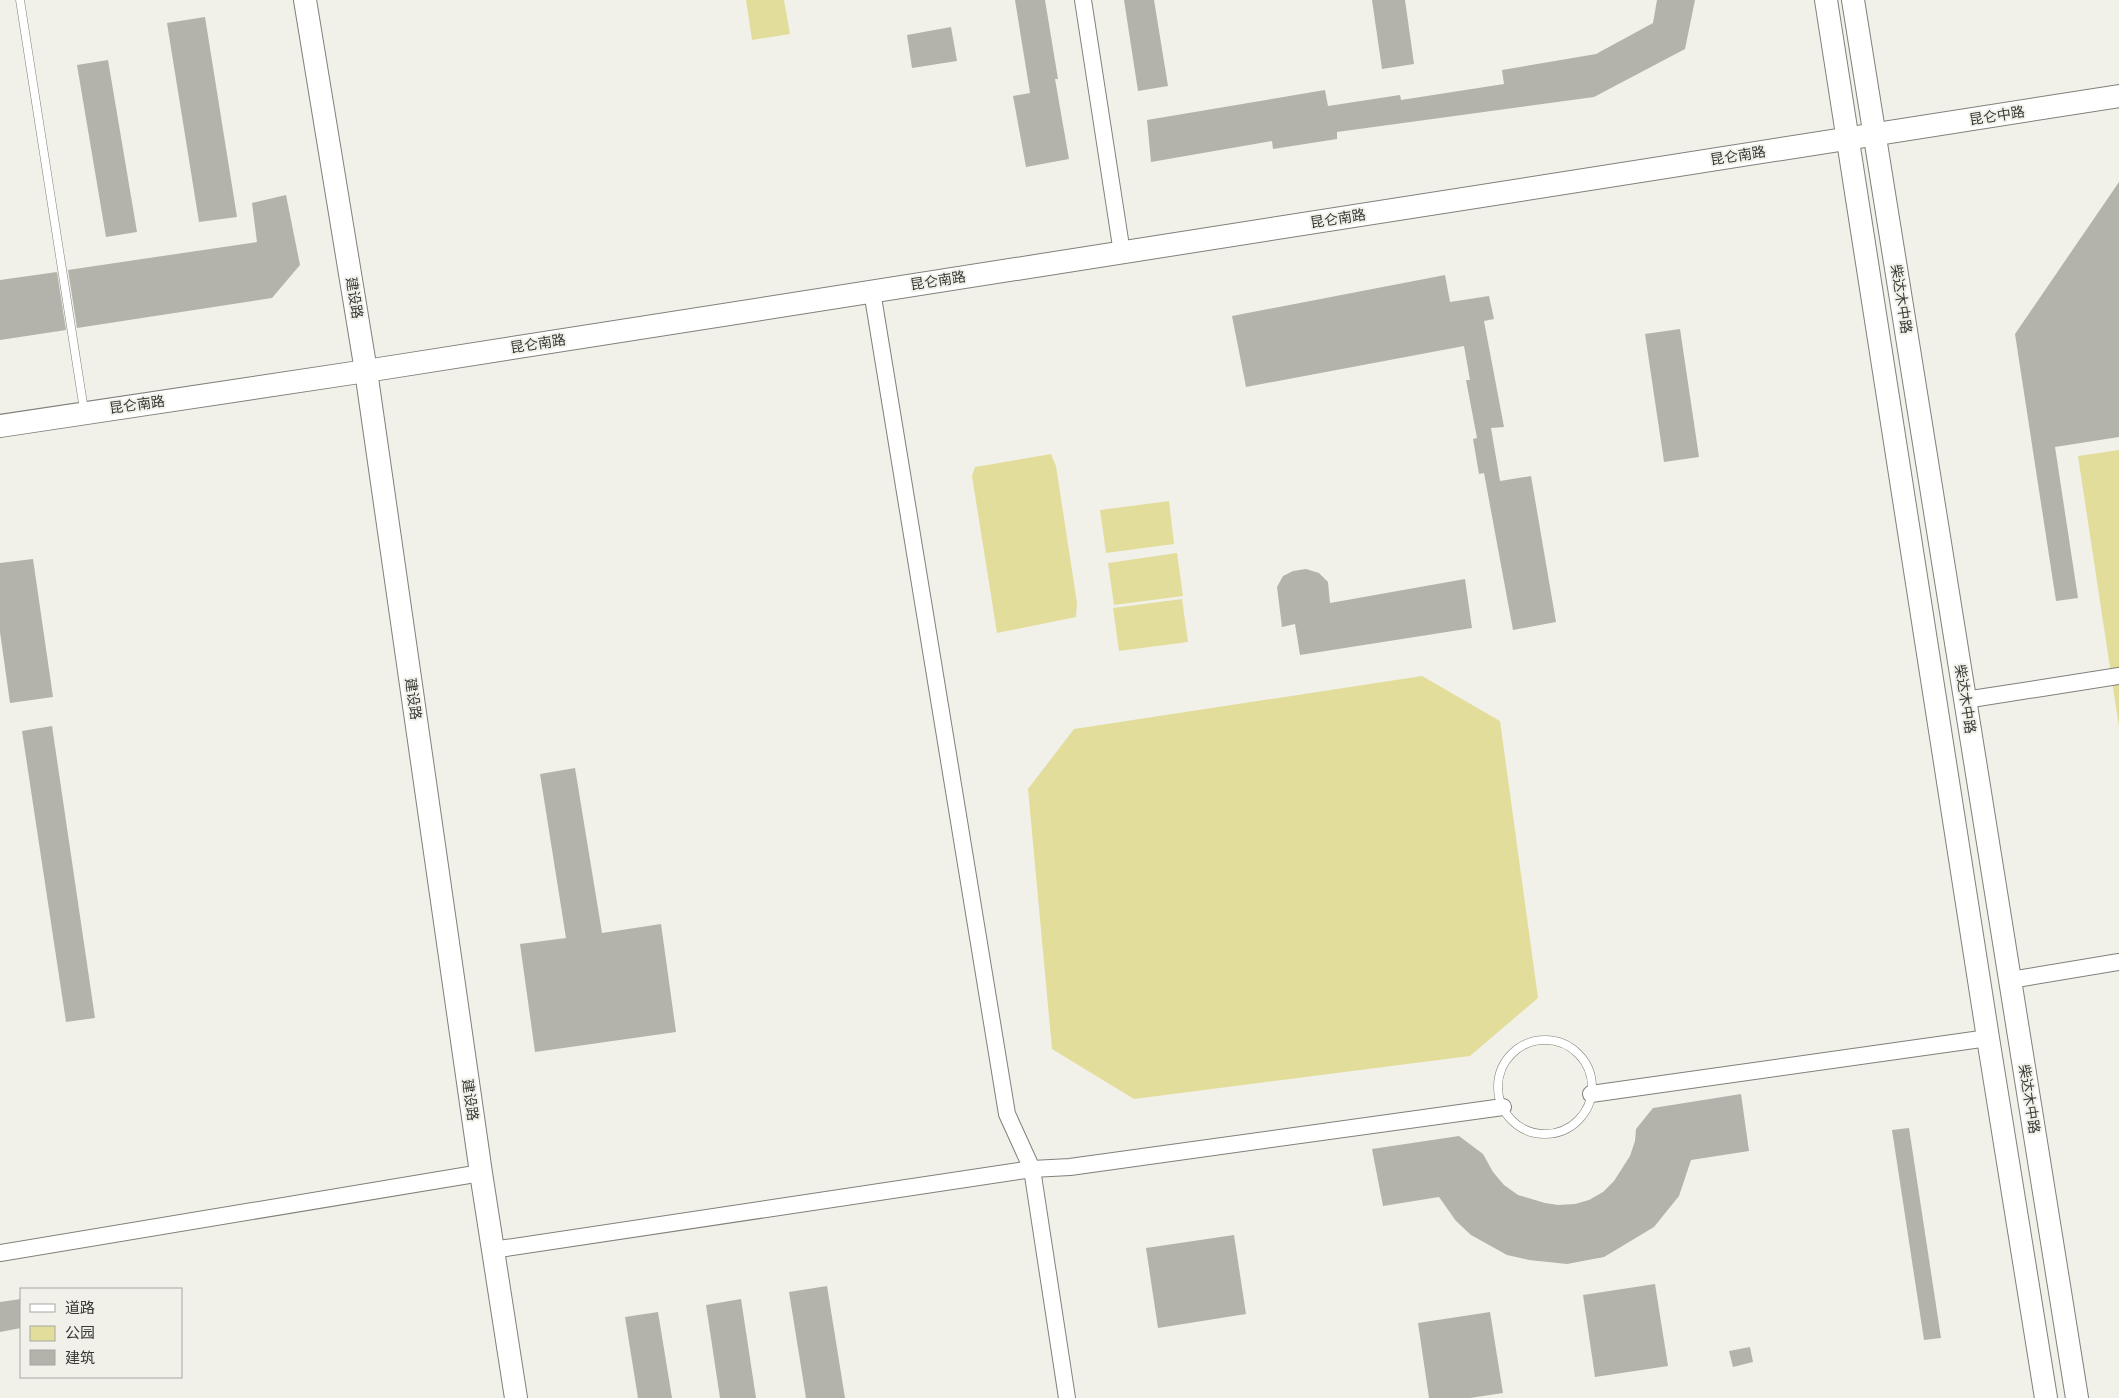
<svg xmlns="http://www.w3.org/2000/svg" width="2119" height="1398" font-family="'Fira Sans','Noto Sans SC',sans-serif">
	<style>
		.green { fill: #e3dd9b }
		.building { fill: #b3b3ac }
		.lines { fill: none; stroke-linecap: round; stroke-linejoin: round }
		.lane-casing { stroke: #807f79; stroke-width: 9 }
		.street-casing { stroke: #807f79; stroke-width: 18 }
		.secondary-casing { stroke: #807f79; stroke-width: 24 }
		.lane { stroke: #fff; stroke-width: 8 }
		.street { stroke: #fff; stroke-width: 16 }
		.secondary { stroke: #fff; stroke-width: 22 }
		.labels { text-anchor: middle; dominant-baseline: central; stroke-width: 4; stroke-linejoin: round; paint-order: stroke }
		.street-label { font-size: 14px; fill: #373734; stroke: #f1f1ea }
	</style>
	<rect width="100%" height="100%" fill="#f1f1ea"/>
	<g class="green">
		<polygon points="746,0 784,0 790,34 752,40"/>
		<polygon points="2119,450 2119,727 2078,456"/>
		<polygon points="1051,454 1056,466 1077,603 1076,617 997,633 972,476 975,467"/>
		<polygon points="1169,501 1174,544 1106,553 1100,510"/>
		<polygon points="1177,553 1183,596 1114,605 1108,563"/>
		<polygon points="1182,599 1188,642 1119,651 1113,608"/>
		<polygon points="1422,676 1500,721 1538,998 1470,1056 1134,1099 1052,1049 1028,789 1074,729"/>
	</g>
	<g class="building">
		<polygon points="1015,0 1045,0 1058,79 1055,79 1069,159 1026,167 1013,96 1030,93"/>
		<polygon points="1124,0 1154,0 1168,86 1138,91"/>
		<polygon points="1372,0 1405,0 1414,64 1382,69"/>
		<polygon points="1657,0 1695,0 1685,49 1594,97 1337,132 1337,139 1273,149 1272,141 1151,162 1147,120 1325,90 1328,106 1400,95 1401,100 1504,84 1502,70 1596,54 1653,23"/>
		<polygon points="205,17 237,217 199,222 167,23"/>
		<polygon points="951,27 957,61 912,68 907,35"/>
		<polygon points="108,60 137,232 106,237 77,65"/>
		<polygon points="2119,182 2119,437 2055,447 2078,598 2056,601 2015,334"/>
		<polygon points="286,195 300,265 272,298 77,328 68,270 257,242 252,203"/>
		<polygon points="57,272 66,330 0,340 0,280"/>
		<polygon points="1445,275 1450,302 1489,296 1494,319 1484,321 1504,427 1491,428 1500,481 1531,476 1556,622 1513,630 1484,473 1479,474 1473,439 1477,438 1466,380 1470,380 1464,346 1246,387 1232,316"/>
		<polygon points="1680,329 1699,457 1664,462 1645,334"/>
		<polygon points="33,559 53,697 10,703 0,632 0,563"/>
		<polygon points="1306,569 1319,573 1328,582 1330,603 1465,579 1472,628 1300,655 1295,624 1282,627 1277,587 1283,576 1293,571"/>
		<polygon points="52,726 95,1018 66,1022 22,731"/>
		<polygon points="575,768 602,933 661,924 676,1032 535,1052 520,944 566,938 540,774"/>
		<polygon points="1741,1094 1749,1151 1691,1160 1679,1196 1654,1227 1604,1257 1567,1264 1529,1260 1507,1255 1471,1235 1456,1221 1439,1197 1383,1206 1372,1149 1459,1136 1483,1154 1493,1172 1504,1185 1518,1195 1545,1203 1558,1205 1575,1204 1589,1200 1603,1192 1614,1181 1630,1156 1635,1141 1636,1129 1653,1108"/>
		<polygon points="1909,1128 1941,1338 1924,1340 1892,1130"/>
		<polygon points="1234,1235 1246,1314 1158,1328 1146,1248"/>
		<polygon points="1655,1284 1668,1366 1595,1377 1583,1295"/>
		<polygon points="827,1286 845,1398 806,1398 789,1292"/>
		<polygon points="21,1299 21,1328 0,1332 0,1302"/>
		<polygon points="741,1299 756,1398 720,1398 706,1305"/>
		<polygon points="658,1312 672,1398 638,1398 625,1317"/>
		<polygon points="1490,1312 1503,1393 1470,1398 1429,1398 1418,1323"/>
		<polygon points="1750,1347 1753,1362 1733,1367 1729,1351"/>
	</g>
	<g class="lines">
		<defs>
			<g id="lane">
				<polyline points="20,0 84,410"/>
				<circle cx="1545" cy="1087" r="47"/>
			</g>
			<g id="street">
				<polyline points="1083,0 1122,253"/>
				<polyline points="872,291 1007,1114 1032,1169 1067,1398"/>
				<polyline points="1965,700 2119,676"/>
				<polyline points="2010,980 2119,962"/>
				<polyline points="1591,1094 1988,1038"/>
				<polyline points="493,1250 1032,1169 1070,1167 1503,1107"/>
				<polyline points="0,1253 481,1173"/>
			</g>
			<g id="secondary">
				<polyline points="305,0 366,371 481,1173 516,1398"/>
				<polyline points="1826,0 1988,1038 2046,1398"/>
				<polyline points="1853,0 2077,1398"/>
				<polyline points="0,426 366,371 2119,96"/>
			</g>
		</defs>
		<use href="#lane" class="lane-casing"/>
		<use href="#street" class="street-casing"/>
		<use href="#secondary" class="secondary-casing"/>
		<use href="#lane" class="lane"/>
		<use href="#street" class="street"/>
		<use href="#secondary" class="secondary"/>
	</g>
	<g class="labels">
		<g class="street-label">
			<text transform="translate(1997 116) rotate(-9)">昆仑中路</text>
			<text transform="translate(1738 156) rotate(-9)">昆仑南路</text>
			<text transform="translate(1338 219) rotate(-9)">昆仑南路</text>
			<text transform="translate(938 281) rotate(-9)">昆仑南路</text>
			<text transform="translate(354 298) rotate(81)">建设路</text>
			<text transform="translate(1901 299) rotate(81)">柴达木中路</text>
			<text transform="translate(538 344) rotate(-9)">昆仑南路</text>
			<text transform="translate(137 405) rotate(-8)">昆仑南路</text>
			<text transform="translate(413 699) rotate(82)">建设路</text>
			<text transform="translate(1965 699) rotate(81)">柴达木中路</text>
			<text transform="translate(2029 1099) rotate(81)">柴达木中路</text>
			<text transform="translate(470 1100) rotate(82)">建设路</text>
		</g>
	</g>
	<rect x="20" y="1288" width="162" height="90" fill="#f1f1ea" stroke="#a7a7a1"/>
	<rect x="30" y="1304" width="25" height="8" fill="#ffffff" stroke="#a7a7a1"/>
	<text x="65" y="1313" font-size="15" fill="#373734">道路</text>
	<rect x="30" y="1326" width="25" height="15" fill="#e3dd9b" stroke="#a7a7a1"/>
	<text x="65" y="1338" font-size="15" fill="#373734">公园</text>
	<rect x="30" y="1350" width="25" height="15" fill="#b3b3ac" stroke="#a7a7a1"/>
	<text x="65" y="1363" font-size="15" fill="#373734">建筑</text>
</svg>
